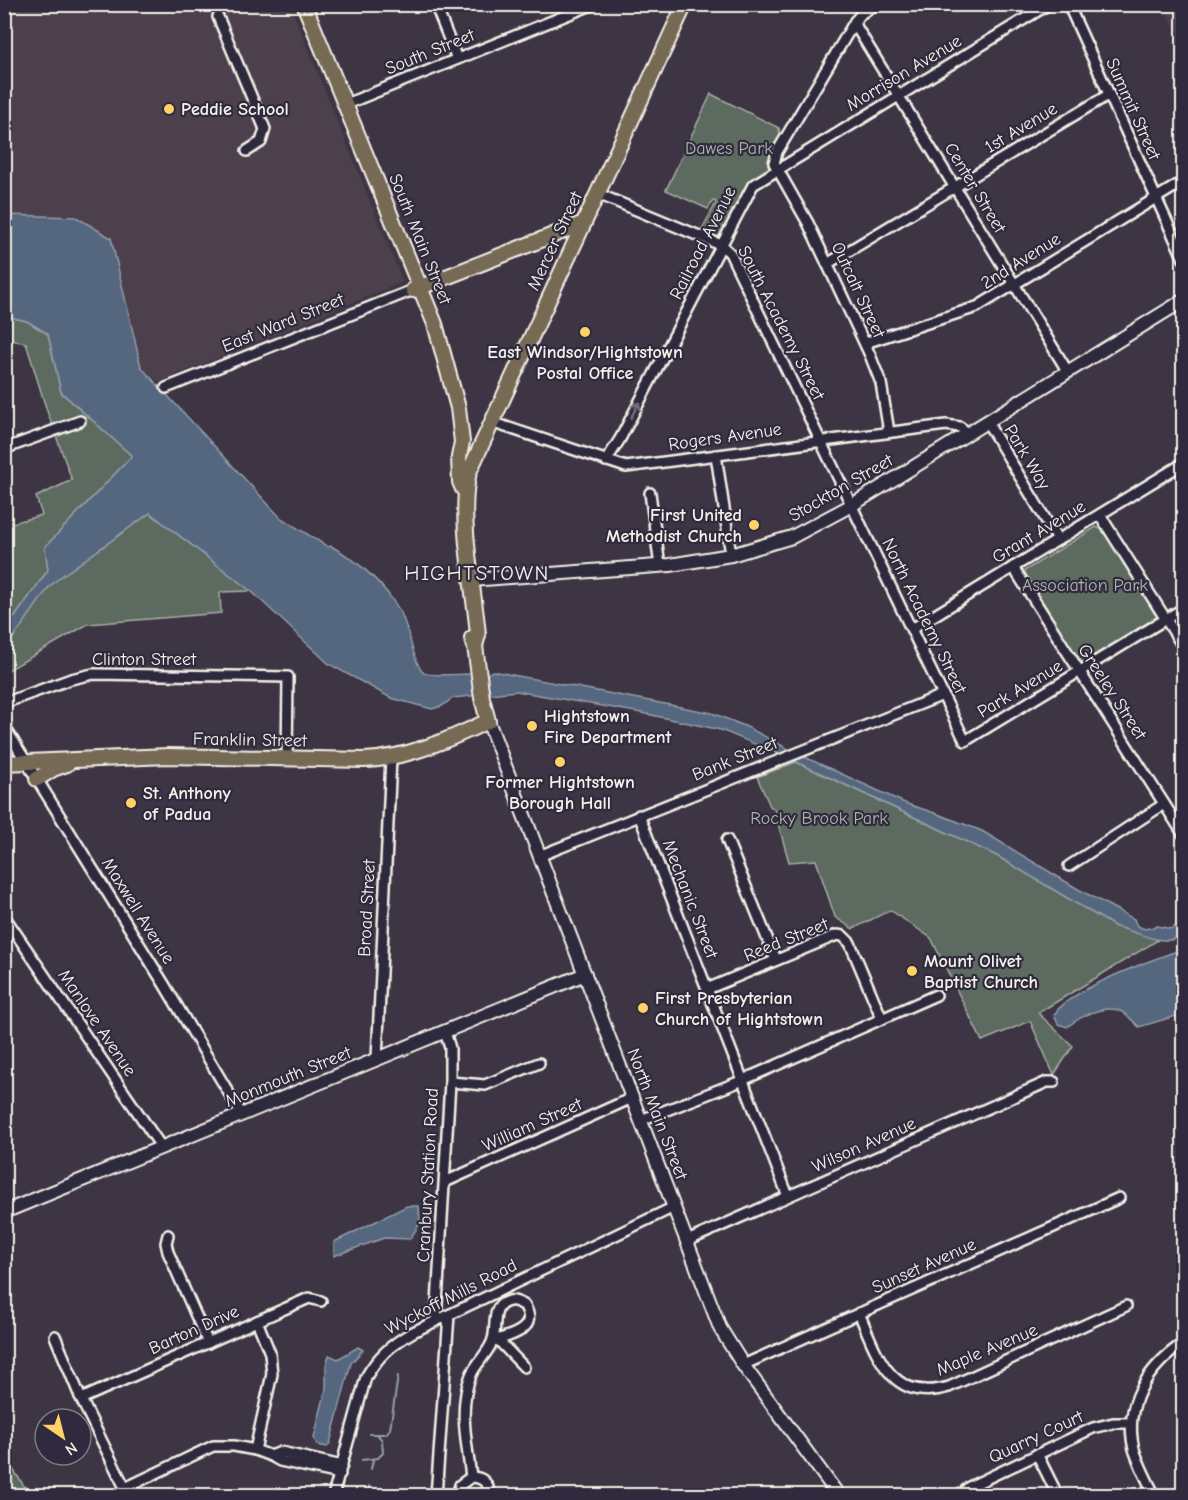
<svg xmlns="http://www.w3.org/2000/svg" width="1188" height="1500" font-family="'Comic Neue',sans-serif">
	<style>
		.built { fill: #4d404d }
		.green { fill: #5c6a61; stroke: #a8aea4; stroke-width: 1.5 }
		.water { fill: #54667f; stroke: #949ea9; stroke-width: 1.5 }
		.lines { fill: none; stroke-linecap: round; stroke-linejoin: round }
		.stream { stroke: #949ea9; stroke-width: 2 }
		.street-casing { stroke: #f4f1e8; stroke-width: 14 }
		.secondary-casing { stroke: #f4f1e8; stroke-width: 16 }
		.primary-casing { stroke: #f4f1e8; stroke-width: 18 }
		.street { stroke: #2f2a3d; stroke-width: 9 }
		.secondary { stroke: #2f2a3d; stroke-width: 12 }
		.primary { stroke: #776a54; stroke-width: 14 }
		.oneway { stroke: #747079 }
		.poi-dot { fill: #ffd166; stroke: #2f2a3d; stroke-width: 2 }
		.labels { text-anchor: middle; dominant-baseline: central; stroke-width: 4.5; stroke-linejoin: round; paint-order: stroke }
		.street-label { font-size: 18px; fill: #f4f1e8; stroke: #2f2a3d }
		.poi-label { font-size: 18px; font-weight: bold; fill: #f4f1e8; stroke: #2f2a3d; text-anchor: start }
		.park-label { font-size: 18px; fill: #b0b4ab; stroke: #2f2a3d }
		.quarter-label { font-size: 21px; letter-spacing: 1.5px; fill: #f4f1e8; stroke: #2f2a3d }
	</style>
	<rect width="100%" height="100%" fill="#3d3444"/>
	<filter id="ink" filterUnits="userSpaceOnUse"><feTurbulence type="fractalNoise" baseFrequency=".0167" numOctaves="2"/><feDisplacementMap in="SourceGraphic" scale="12" xChannelSelector="R" yChannelSelector="G"/><feConvolveMatrix kernelMatrix="1 2 1 2 8 2 1 2 1" color-interpolation-filters="sRGB"/></filter>
	<g filter="url(#ink)">
		<g class="built">
			<polygon points="5,5 290,5 403,282 159,382 141,367 111,238 5,215"/>
			<polygon points="1162,5 1183,5 1183,41"/>
		</g>
		<g class="green">
			<polygon points="711,94 779,128 780,135 769,168 749,183 719,241 700,233 716,203 715,201 713,201 708,209 666,190"/>
			<polygon points="5,316 27,321 48,334 61,392 132,456 45,547 48,570 5,631 5,525 42,515 36,497 72,480 47,411 26,343 5,339"/>
			<polygon points="150,513 251,591 220,592 221,613 88,624 5,672 4,650 49,587 59,578"/>
			<polygon points="1096,527 1105,531 1157,617 1082,663 1080,663 1024,571"/>
			<polygon points="796,762 997,856 1116,927 1133,930 1158,940 1038,1013 1073,1046 1054,1075 1030,1021 982,1041 931,938 890,910 853,929 835,917 816,860 789,862 774,809 770,806 757,777"/>
			<polygon points="4,1457 5,1457 30,1495 5,1495"/>
		</g>
		<g class="water">
			<path d="M5 215 76 217 111 238 141 367 281 518 328 547 331 546C360 562 384 584 401 613 408 626 415 668 424 673 430 677 476 673 488 674L492 671 712 713 747 727 796 753 907 804 935 813 982 831 1078 889 1134 919 1137 926 1145 929 1158 926 1171 929 1183 922V936C1161 948 1138 931 1116 927L997 856 786 757 721 730 642 713 516 691 453 698 442 706 432 709 391 698 329 664 251 591 150 513 59 578 49 587 5 650V631L48 570 45 547 132 456 61 392 48 334 27 321 5 316Z"/>
			<path d="M1183 949V1014L1139 1027C1134 1022 1127 1014 1120 1011 1103 1004 1080 1017 1067 1027L1058 1024 1054 1015C1069 989 1154 959 1183 949Z"/>
			<polygon points="407,1206 419,1206 420,1223 410,1239 384,1238 334,1256 334,1242"/>
			<polygon points="358,1347 363,1350 351,1363 330,1443 327,1447 317,1445 314,1438 326,1389 326,1365 329,1355 338,1359"/>
		</g>
		<g class="lines">
			<g class="stream">
				<polyline points="369,1434 386,1434 390,1429 398,1376"/>
				<polyline points="362,1460 378,1458 383,1453 382,1440 377,1434"/>
				<polyline points="371,1469 373,1460"/>
				<polyline points="365,1496 369,1491 369,1486"/>
			</g>
			<defs>
				<g id="street">
					<polyline points="435,4 457,59"/>
					<polyline points="876,4 862,13 855,21 777,152 774,163 808,223 870,355 881,383 889,432"/>
					<polyline points="1068,4 1184,259"/>
					<polyline points="218,17 265,129 261,142 247,151"/>
					<polyline points="855,21 857,28 1068,372"/>
					<polyline points="346,104 594,4"/>
					<polyline points="598,194 721,245 730,253 965,741 1184,608"/>
					<polyline points="827,264 1108,95"/>
					<polyline points="865,343 977,307 1184,181"/>
					<polyline points="166,388 413,290"/>
					<polyline points="491,422 626,467 946,425 960,427 968,433"/>
					<polyline points="987,422 1058,540"/>
					<polyline points="4,449 80,421"/>
					<polyline points="716,455 731,555"/>
					<polyline points="606,461 620,439 753,185 1049,4"/>
					<polyline points="650,493 660,566"/>
					<polyline points="1100,515 1184,648"/>
					<polyline points="1013,567 1184,835"/>
					<polyline points="912,629 1184,463"/>
					<polyline points="4,703 71,679 93,674 288,677 287,759"/>
					<polyline points="4,726 164,984 242,1115"/>
					<polyline points="639,815 788,1196"/>
					<polyline points="727,840 776,960"/>
					<polyline points="539,856 943,695"/>
					<polyline points="1069,866 1164,804"/>
					<polyline points="4,916 162,1148"/>
					<polyline points="707,989 837,935 843,936 850,943 882,1019"/>
					<polyline points="377,1059 391,758"/>
					<polyline points="450,1082 485,1085 539,1063"/>
					<polyline points="641,1120 736,1083 936,995"/>
					<polyline points="445,1182 632,1098"/>
					<polyline points="168,1235 166,1243 168,1252 208,1343"/>
					<polyline points="687,1241 1047,1082 1054,1082"/>
					<path d="M859 1313C877 1355 891 1404 949 1387L1126 1306"/>
					<polyline points="436,1321 450,1082 450,1048 445,1032"/>
					<polyline points="55,1336 81,1399 129,1496"/>
					<polyline points="498,1340 524,1367"/>
					<polyline points="743,1365 1119,1198"/>
					<polyline points="81,1399 309,1298 321,1301"/>
					<polyline points="255,1450 272,1374 270,1353 257,1321"/>
					<polyline points="1037,1454 1058,1496"/>
					<polyline points="271,1456 281,1452 342,1466"/>
					<path d="M471 1477C467 1443 458 1408 471 1375 476 1363 491 1350 493 1339 497 1327 491 1307 506 1302 513 1299 518 1302 524 1305 540 1329 510 1336 493 1341"/>
					<polyline points="125,1488 213,1446 234,1446 255,1450 271,1456 280,1461 340,1474"/>
					<path d="M333 1496 366 1377C378 1356 392 1344 413 1332L674 1207"/>
					<polyline points="436,1496 449,1315"/>
					<path d="M457 1496 460 1485 471 1477C483 1477 490 1484 489 1496"/>
					<polyline points="960,1496 969,1487 1093,1428 1113,1423 1131,1423"/>
					<path d="M1155 1496C1147 1480 1139 1465 1134 1449 1123 1405 1148 1366 1184 1343"/>
				</g>
				<g id="secondary">
					<polyline points="471,580 670,565 731,555 792,537 852,505 1184,300"/>
					<polyline points="488,721 720,1328 743,1365 839,1496"/>
					<polyline points="4,1212 585,974"/>
				</g>
				<g id="primary">
					<polyline points="304,4 435,324 458,408 462,442 459,457 460,482 463,489"/>
					<polyline points="413,290 584,223"/>
					<path d="M475 646 478 635C474 586 458 520 469 472L685 4"/>
					<path d="M4 763 168 756 364 760C405 759 451 739 488 721L482 698 475 646 472 638"/>
					<polyline points="37,779 53,769 67,764"/>
				</g>
			</defs>
			<use href="#street" class="street-casing"/>
			<use href="#secondary" class="secondary-casing"/>
			<use href="#primary" class="primary-casing"/>
			<use href="#street" class="street"/>
			<use href="#secondary" class="secondary"/>
			<use href="#primary" class="primary"/>
		</g>
		<defs><path id="oneway-shaft" d="M-6 0H5M1.5-3L5.5 0L1.5 3" fill="none" stroke-width="1.6" stroke-linecap="round" stroke-linejoin="round" transform="scale(1.5)"/></defs>
		<use class="oneway" href="#oneway-shaft" transform="translate(635 410) rotate(-62)"/>
	</g>
	<g class="poi-dot">
		<circle cx="169" cy="109" r="6"/>
		<circle cx="585" cy="332" r="6"/>
		<circle cx="754" cy="525" r="6"/>
		<circle cx="532" cy="726" r="6"/>
		<circle cx="560" cy="762" r="6"/>
		<circle cx="131" cy="803" r="6"/>
		<circle cx="912" cy="971" r="6"/>
		<circle cx="643" cy="1008" r="6"/>
	</g>
	<g class="labels">
		<g class="street-label">
			<text transform="translate(430 52) rotate(-22)">South Street</text>
			<text transform="translate(904 73) rotate(-31)">Morrison Avenue</text>
			<text transform="translate(1133 109) rotate(66)">Summit Street</text>
			<text transform="translate(1021 128) rotate(-31)">1st Avenue</text>
			<text transform="translate(975 188) rotate(59)">Center Street</text>
			<text transform="translate(420 239) rotate(68)">South Main Street</text>
			<text transform="translate(555 241) rotate(-65)">Mercer Street</text>
			<text transform="translate(703 243) rotate(-63)">Railroad Avenue</text>
			<text transform="translate(1021 261) rotate(-32)">2nd Avenue</text>
			<text transform="translate(858 290) rotate(65)">Outcalt Street</text>
			<text transform="translate(283 323) rotate(-22)">East Ward Street</text>
			<text transform="translate(781 323) rotate(63)">South Academy Street</text>
			<text transform="translate(725 437) rotate(-8)">Rogers Avenue</text>
			<text transform="translate(1027 457) rotate(59)">Park Way</text>
			<text transform="translate(841 488) rotate(-30)">Stockton Street</text>
			<text transform="translate(1039 532) rotate(-31)">Grant Avenue</text>
			<text transform="translate(924 616) rotate(64)">North Academy Street</text>
			<text x="144" y="659">Clinton Street</text>
			<text transform="translate(1020 689) rotate(-31)">Park Avenue</text>
			<text transform="translate(1112 692) rotate(57)">Greeley Street</text>
			<text transform="translate(250 740) rotate(1)">Franklin Street</text>
			<text transform="translate(735 759) rotate(-22)">Bank Street</text>
			<text transform="translate(690 899) rotate(69)">Mechanic Street</text>
			<text transform="translate(367 908) rotate(-87)">Broad Street</text>
			<text transform="translate(138 911) rotate(58)">Maxwell Avenue</text>
			<text transform="translate(786 940) rotate(-22)">Reed Street</text>
			<text transform="translate(97 1023) rotate(56)">Manlove Avenue</text>
			<text transform="translate(288 1077) rotate(-22)">Monmouth Street</text>
			<text transform="translate(657 1114) rotate(69)">North Main Street</text>
			<text transform="translate(532 1125) rotate(-24)">William Street</text>
			<text transform="translate(864 1145) rotate(-24)">Wilson Avenue</text>
			<text transform="translate(428 1175) rotate(-87)">Cranbury Station Road</text>
			<text transform="translate(924 1266) rotate(-24)">Sunset Avenue</text>
			<text transform="translate(451 1297) rotate(-27)">Wyckoff Mills Road</text>
			<text transform="translate(194 1330) rotate(-24)">Barton Drive</text>
			<text transform="translate(987 1350) rotate(-23)">Maple Avenue</text>
			<text transform="translate(1036 1437) rotate(-25)">Quarry Court</text>
		</g>
		<g class="poi-label">
			<text x="181" y="109">Peddie School</text>
			<text x="585" y="352" text-anchor="middle">East Windsor/Hightstown<tspan x="585" dy="21">Postal Office</tspan></text>
			<text x="742" y="515" text-anchor="end">First United<tspan x="742" dy="21">Methodist Church</tspan></text>
			<text x="544" y="716">Hightstown<tspan x="544" dy="21">Fire Department</tspan></text>
			<text x="560" y="782" text-anchor="middle">Former Hightstown<tspan x="560" dy="21">Borough Hall</tspan></text>
			<text x="143" y="793">St. Anthony<tspan x="143" dy="21">of Padua</tspan></text>
			<text x="924" y="961">Mount Olivet<tspan x="924" dy="21">Baptist Church</tspan></text>
			<text x="655" y="998">First Presbyterian<tspan x="655" dy="21">Church of Hightstown</tspan></text>
		</g>
		<g class="park-label">
			<text x="729" y="148">Dawes Park</text>
			<text x="1085" y="585">Association Park</text>
			<text x="819" y="818">Rocky Brook Park</text>
		</g>
		<g class="quarter-label">
			<text x="477" y="573">HIGHTSTOWN</text>
		</g>
	</g>
	<rect width="1188" height="1500" fill="none" stroke="#2f2a3d" stroke-width="24"/>
	<rect x="12" y="12" width="1164" height="1476" fill="none" stroke="#f4f1e8" stroke-width="2" filter="url(#ink)"/>
	<g transform="translate(63 1437) rotate(145)"><circle r="28" fill="#2f2a3d" stroke="#7e7a81" stroke-width="1.5"/>
	<path d="M0-4.5L10 22L0 15L-10 22Z" fill="#ffd166"/>
	<text y="-9" font-size="16" font-weight="bold" text-anchor="middle" fill="#f4f1e8">N</text>
	</g>
</svg>
